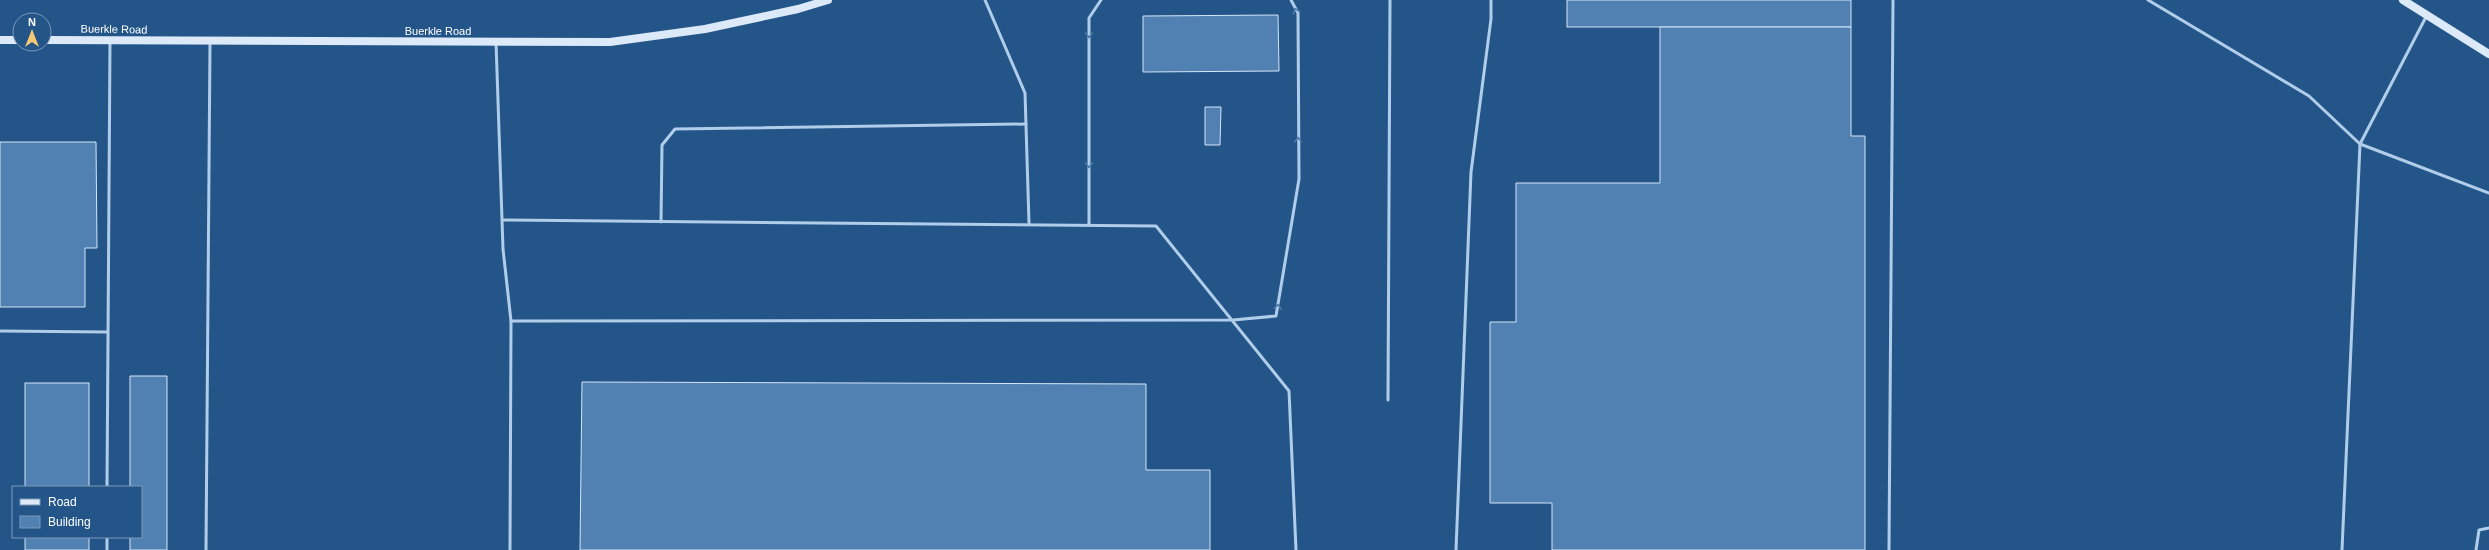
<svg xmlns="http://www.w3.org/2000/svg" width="2489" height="550" font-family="Arial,sans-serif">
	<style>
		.building { fill: #5081b2; stroke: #d5e6f7 }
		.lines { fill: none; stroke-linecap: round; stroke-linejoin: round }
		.lane { stroke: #b0cdea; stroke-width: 3 }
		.secondary { stroke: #dbe9f8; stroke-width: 8 }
		.oneway { stroke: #4e79a6 }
		.labels { text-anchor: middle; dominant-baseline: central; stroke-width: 4; stroke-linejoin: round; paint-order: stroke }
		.street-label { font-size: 11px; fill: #fff; stroke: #245589 }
	</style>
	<rect width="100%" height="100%" fill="#245589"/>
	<g class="building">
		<rect x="1567" y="0" width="284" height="27"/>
		<polygon points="1278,15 1279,71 1143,72 1143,16"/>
		<polygon points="1660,27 1851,27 1851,136 1865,136 1865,550 1552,550 1552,503 1490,503 1490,322 1516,322 1516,183 1660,183"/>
		<polygon points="1205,107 1221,107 1220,145 1205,145"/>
		<polygon points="0,142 96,142 97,248 85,248 85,307 0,307"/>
		<polygon points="130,376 167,376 167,550 130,550 130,537 141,537 141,487 130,487"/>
		<polygon points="582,382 1146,384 1146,470 1210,470 1210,550 580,550"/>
		<rect x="25" y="383" width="64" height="104"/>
		<rect x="25" y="537" width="64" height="13"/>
	</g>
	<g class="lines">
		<g class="lane">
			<polyline points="985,0 1025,93 1029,223"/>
			<polyline points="2148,0 2309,96 2360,144 2342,550"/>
			<polyline points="2427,15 2360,144 2489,193"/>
			<polyline points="496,42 503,249 511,321 510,550"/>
			<polyline points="503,220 1156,226 1289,391 1296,550"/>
			<polyline points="661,222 662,145 675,129 1026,124"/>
			<polyline points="1089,224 1089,18 1101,0"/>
			<polyline points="511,321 1233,320 1276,316 1299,179 1298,13 1291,0"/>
			<polyline points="0,331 107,332"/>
			<polyline points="1388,400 1390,0"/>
			<polyline points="107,487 110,42"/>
			<polyline points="107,550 107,537"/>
			<polyline points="206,550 210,42"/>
			<polyline points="1456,550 1471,172 1491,19 1491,0"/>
			<polyline points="1889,550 1893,0"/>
			<polyline points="2476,550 2479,530 2489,528"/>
		</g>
		<g class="secondary">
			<polyline points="2403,0 2489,54"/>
			<polyline points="0,40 20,40"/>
			<polyline points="44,40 610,42 705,29 798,9 828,0"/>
		</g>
	</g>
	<defs><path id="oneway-chevron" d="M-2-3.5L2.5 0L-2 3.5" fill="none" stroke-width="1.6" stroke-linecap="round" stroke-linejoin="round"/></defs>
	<g class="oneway">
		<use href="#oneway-chevron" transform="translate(1296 11) rotate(-109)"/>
		<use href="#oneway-chevron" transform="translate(1089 35) rotate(90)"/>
		<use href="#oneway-chevron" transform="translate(1298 140) rotate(-90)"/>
		<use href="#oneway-chevron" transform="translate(1089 165) rotate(90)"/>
		<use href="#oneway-chevron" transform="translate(1278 307) rotate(-81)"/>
	</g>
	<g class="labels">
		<g class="street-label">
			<text transform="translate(114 29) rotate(1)">Buerkle Road</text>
			<text x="438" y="31">Buerkle Road</text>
		</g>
	</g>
	<rect x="12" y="486" width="130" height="52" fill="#245589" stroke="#7c99b8"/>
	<rect x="20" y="499" width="20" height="6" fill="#dbe9f8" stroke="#7c99b8"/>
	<text x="48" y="506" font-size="12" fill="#ffffff">Road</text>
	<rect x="20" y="516" width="20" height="12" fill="#5081b2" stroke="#7c99b8"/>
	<text x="48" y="526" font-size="12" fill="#ffffff">Building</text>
	<g transform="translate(32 32)"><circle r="19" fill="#245589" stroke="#7c99b8"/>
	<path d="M0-3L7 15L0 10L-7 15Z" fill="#f4c974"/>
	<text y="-6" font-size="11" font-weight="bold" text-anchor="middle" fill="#ffffff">N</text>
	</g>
</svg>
